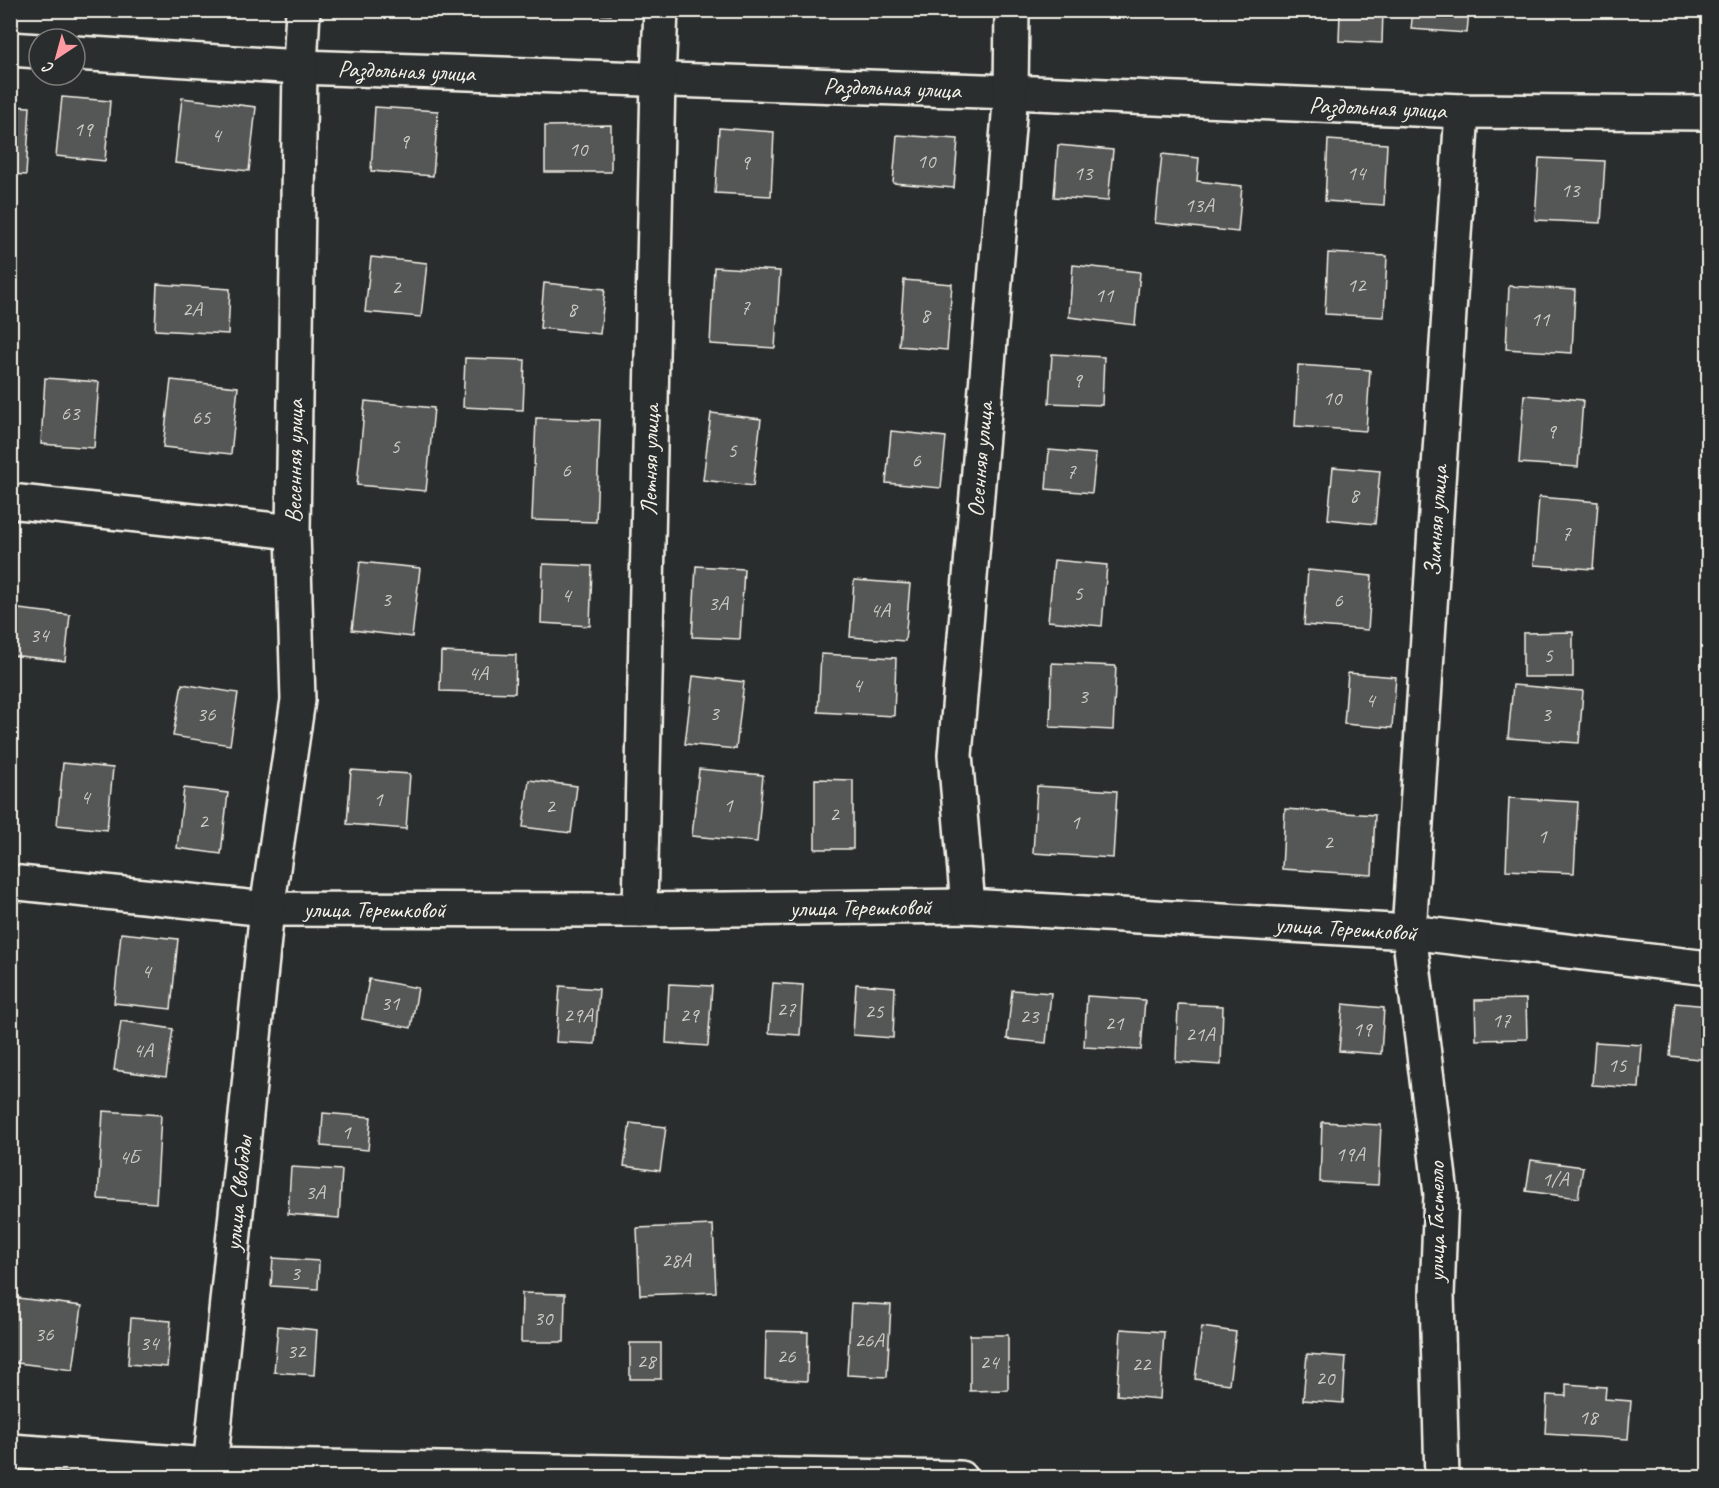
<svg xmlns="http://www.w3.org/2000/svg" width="1719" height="1488" font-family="Caveat,sans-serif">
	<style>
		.building { fill: #555756; stroke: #f4f1e8; stroke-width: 1.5 }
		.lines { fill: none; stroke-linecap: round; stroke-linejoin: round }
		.minor-casing { stroke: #f4f1e8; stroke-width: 38 }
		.minor { stroke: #2a2d2e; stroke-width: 33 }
		.labels { text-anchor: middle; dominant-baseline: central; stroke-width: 6; stroke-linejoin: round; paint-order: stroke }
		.number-label { font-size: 21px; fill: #cccac4 }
		.street-label { font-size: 24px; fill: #f4f1e8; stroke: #2a2d2e }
	</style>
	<rect width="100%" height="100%" fill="#2a2d2e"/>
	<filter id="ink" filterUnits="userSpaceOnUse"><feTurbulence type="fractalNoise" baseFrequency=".0167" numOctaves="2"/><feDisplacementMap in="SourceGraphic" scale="12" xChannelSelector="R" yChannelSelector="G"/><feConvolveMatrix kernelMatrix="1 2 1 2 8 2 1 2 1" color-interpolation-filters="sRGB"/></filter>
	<g filter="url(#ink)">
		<g class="building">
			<polygon points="374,10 420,10 420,16 374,13"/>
			<polygon points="555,10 611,10 611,15 555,12"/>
			<polygon points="1296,10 1383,10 1382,43 1339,41 1340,12"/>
			<polygon points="1413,10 1469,10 1467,33 1411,29"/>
			<polygon points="62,97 110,101 105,161 56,156"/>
			<polygon points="182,98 256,107 249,171 175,163"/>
			<polygon points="10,106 30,107 26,175 10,174"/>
			<polygon points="375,107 438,111 433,176 371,171"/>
			<polygon points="611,125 611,172 545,172 545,126"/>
			<polygon points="719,128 774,132 771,196 715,193"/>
			<polygon points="897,135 958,139 954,188 893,183"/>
			<polygon points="1328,140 1387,144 1384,205 1325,201"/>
			<polygon points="1058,145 1113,150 1108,201 1054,197"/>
			<polygon points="1162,154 1199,158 1197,181 1242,186 1238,232 1155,223"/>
			<polygon points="1539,158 1605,161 1601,223 1535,220"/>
			<polygon points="1328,253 1387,256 1384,317 1325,314"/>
			<polygon points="371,257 427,263 421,317 365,312"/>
			<polygon points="1073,265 1140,272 1135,325 1069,317"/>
			<polygon points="714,267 780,271 775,348 710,344"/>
			<polygon points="904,280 952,284 947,350 899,346"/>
			<polygon points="544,283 605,289 600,334 540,328"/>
			<polygon points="157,284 230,289 228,334 155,330"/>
			<polygon points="1509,286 1575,290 1572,353 1506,349"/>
			<polygon points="1052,354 1104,357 1102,405 1049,403"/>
			<polygon points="465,358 525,360 523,410 463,407"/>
			<polygon points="1298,365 1370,370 1366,431 1295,426"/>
			<polygon points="45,378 99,382 94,448 41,444"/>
			<polygon points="171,380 238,387 231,454 163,447"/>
			<polygon points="1524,395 1583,400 1578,467 1519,463"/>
			<polygon points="365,401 434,408 426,491 357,485"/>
			<polygon points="711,413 761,419 753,486 703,480"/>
			<polygon points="536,418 600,420 596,522 532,520"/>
			<polygon points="891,431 946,437 941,488 886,483"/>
			<polygon points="1049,450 1096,454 1092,493 1046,489"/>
			<polygon points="1333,467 1380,471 1375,524 1328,519"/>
			<polygon points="1539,497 1598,502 1593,569 1534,565"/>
			<polygon points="1054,560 1107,565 1102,626 1048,621"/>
			<polygon points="360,562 420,568 412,637 352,630"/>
			<polygon points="543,564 592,566 590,626 541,623"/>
			<polygon points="696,566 744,569 740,639 692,637"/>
			<polygon points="1308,570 1372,576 1368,630 1304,625"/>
			<polygon points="854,580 910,584 905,641 850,637"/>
			<polygon points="10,608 70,615 65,661 10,655"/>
			<polygon points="1573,632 1573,677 1523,677 1523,633"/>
			<polygon points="441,652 516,655 515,693 440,691"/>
			<polygon points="821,654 896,658 894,716 818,712"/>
			<polygon points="1052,663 1116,666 1113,730 1050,727"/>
			<polygon points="1348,673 1396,677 1392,728 1344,724"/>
			<polygon points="693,676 744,682 736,749 685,744"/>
			<polygon points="182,684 238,693 230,745 173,736"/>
			<polygon points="1513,685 1583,691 1579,743 1508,738"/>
			<polygon points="63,763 113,768 107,830 57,825"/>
			<polygon points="699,769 763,775 757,842 692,836"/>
			<polygon points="351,770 410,774 406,829 347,824"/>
			<polygon points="815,779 853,780 853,849 815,849"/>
			<polygon points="529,780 577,786 571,833 523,827"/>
			<polygon points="1037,786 1117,791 1113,858 1033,853"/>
			<polygon points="184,788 228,793 221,854 177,848"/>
			<polygon points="1509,798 1578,802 1574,873 1506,870"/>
			<polygon points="1285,809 1375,815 1372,875 1282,869"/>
			<polygon points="121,933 178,939 171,1009 114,1003"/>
			<polygon points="369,979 418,988 411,1028 362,1019"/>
			<polygon points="773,983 803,985 800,1035 769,1033"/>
			<polygon points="669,984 712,986 708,1046 666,1043"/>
			<polygon points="856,984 895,987 893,1038 853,1035"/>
			<polygon points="560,986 599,989 595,1044 556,1042"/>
			<polygon points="1012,990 1051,993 1046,1043 1007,1039"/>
			<polygon points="1087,996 1145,1000 1141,1050 1084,1047"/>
			<polygon points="1526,999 1527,1039 1476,1040 1475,1000"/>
			<polygon points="1675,1003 1708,1006 1708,1060 1670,1056"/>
			<polygon points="1178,1004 1223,1006 1221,1065 1176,1062"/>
			<polygon points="1343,1004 1384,1008 1381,1054 1339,1051"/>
			<polygon points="121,1021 173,1029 166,1077 114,1070"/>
			<polygon points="1595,1042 1642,1045 1639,1088 1592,1085"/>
			<polygon points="103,1111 161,1115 156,1203 98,1199"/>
			<polygon points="323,1113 371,1117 368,1150 321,1146"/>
			<polygon points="1322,1122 1381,1125 1378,1185 1320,1182"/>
			<polygon points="630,1123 666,1127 660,1171 624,1166"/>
			<polygon points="1531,1160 1583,1167 1578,1198 1526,1191"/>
			<polygon points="291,1167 342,1170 339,1218 288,1214"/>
			<polygon points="713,1225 716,1292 640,1295 637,1228"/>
			<polygon points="273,1258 319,1261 318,1289 271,1286"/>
			<polygon points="522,1293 565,1294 564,1342 521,1342"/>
			<polygon points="10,1297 82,1306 73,1370 10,1362"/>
			<polygon points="851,1303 891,1305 887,1377 847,1375"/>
			<polygon points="131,1318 171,1321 167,1367 128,1364"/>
			<polygon points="278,1326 317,1330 314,1375 274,1372"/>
			<polygon points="1202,1327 1236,1332 1229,1384 1195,1379"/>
			<polygon points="1121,1329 1164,1332 1160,1399 1117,1395"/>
			<polygon points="766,1331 808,1332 807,1381 765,1379"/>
			<polygon points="970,1335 1008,1335 1008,1390 970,1391"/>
			<rect x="630" y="1343" width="31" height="36"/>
			<polygon points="1307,1354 1346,1357 1343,1403 1303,1400"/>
			<polygon points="1566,1384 1606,1387 1605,1399 1631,1401 1628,1439 1545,1434 1547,1395 1566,1396"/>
		</g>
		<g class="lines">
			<defs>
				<g id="minor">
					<polyline points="10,49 39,51"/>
					<path id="s1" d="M75 53 300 67 1011 92 1462 111 1708 113"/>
					<polyline points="10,501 293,532"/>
					<path id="s2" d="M10 882 267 909 640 910 968 906 1409 932 1708 968"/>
					<path id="s3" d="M968 906 955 755 1011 92 1012 10"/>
					<path id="s4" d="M640 910 658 80 661 10"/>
					<polyline points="10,1451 209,1465 960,1478"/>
					<path id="s5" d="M209 1478 267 909 298 700 293 532 300 67 303 10"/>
					<path id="s6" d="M1442 1478 1437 1295 1441 1194 1409 932 1462 111"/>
				</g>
			</defs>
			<use href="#minor" class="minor-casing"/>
			<use href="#minor" class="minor"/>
		</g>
	</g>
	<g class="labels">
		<g class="number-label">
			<text x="83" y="129">19</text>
			<text x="216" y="135">4</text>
			<text x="404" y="141">9</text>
			<text x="578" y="149">10</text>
			<text x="926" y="161">10</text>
			<text x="745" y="162">9</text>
			<text x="1083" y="173">13</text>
			<text x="1356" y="173">14</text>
			<text x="1570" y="190">13</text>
			<text x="1199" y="205">13А</text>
			<text x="1356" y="285">12</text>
			<text x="396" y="287">2</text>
			<text x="1104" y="295">11</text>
			<text x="745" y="307">7</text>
			<text x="192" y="309">2А</text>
			<text x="572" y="309">8</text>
			<text x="925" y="315">8</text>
			<text x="1540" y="319">11</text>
			<text x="1077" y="380">9</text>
			<text x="1332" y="398">10</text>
			<text x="70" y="413">63</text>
			<text x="201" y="417">65</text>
			<text x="1551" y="431">9</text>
			<text x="395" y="446">5</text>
			<text x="732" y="450">5</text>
			<text x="916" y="460">6</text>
			<text x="566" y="470">6</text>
			<text x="1071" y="471">7</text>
			<text x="1354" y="495">8</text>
			<text x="1566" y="533">7</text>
			<text x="1078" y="593">5</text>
			<text x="566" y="595">4</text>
			<text x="386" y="599">3</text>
			<text x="1338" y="600">6</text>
			<text x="718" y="603">3А</text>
			<text x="880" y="610">4А</text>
			<text x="39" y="635">34</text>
			<text x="1548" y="655">5</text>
			<text x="478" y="673">4А</text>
			<text x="857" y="685">4</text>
			<text x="1083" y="696">3</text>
			<text x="1370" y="700">4</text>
			<text x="714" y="713">3</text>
			<text x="206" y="714">36</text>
			<text x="1546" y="714">3</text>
			<text x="85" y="797">4</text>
			<text x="378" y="799">1</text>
			<text x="728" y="805">1</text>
			<text x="550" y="806">2</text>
			<text x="834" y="814">2</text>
			<text x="203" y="821">2</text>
			<text x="1075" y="822">1</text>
			<text x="1542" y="836">1</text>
			<text x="1328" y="842">2</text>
			<text x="146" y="971">4</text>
			<text x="390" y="1003">31</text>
			<text x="786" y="1009">27</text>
			<text x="874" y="1011">25</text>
			<text x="578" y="1015">29А</text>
			<text x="689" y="1015">29</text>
			<text x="1029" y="1016">23</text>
			<text x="1501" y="1020">17</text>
			<text x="1114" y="1023">21</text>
			<text x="1362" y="1029">19</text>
			<text x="1200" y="1034">21А</text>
			<text x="143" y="1050">4А</text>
			<text x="1617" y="1065">15</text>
			<text x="346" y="1132">1</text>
			<text x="1350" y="1154">19А</text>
			<text x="129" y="1157">4Б</text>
			<text x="1555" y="1179">1/А</text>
			<text x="315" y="1192">3А</text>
			<text x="676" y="1260">28А</text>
			<text x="295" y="1273">3</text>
			<text x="543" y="1318">30</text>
			<text x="44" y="1334">36</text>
			<text x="869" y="1340">26А</text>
			<text x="149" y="1343">34</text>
			<text x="296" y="1351">32</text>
			<text x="786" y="1356">26</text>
			<text x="646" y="1361">28</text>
			<text x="989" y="1362">24</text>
			<text x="1141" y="1364">22</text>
			<text x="1325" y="1378">20</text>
			<text x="1588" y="1417">18</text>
		</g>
		<g class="street-label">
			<text stroke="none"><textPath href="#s1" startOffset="332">Раздольная улица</textPath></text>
			<text stroke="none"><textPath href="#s1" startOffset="818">Раздольная улица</textPath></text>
			<text stroke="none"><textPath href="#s1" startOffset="1304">Раздольная улица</textPath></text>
			<text stroke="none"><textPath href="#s3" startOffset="448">Осенняя улица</textPath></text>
			<text stroke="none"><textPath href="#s4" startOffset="450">Летняя улица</textPath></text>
			<text stroke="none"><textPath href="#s5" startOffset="1022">Весенняя улица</textPath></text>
			<text stroke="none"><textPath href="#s6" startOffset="960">Зимняя улица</textPath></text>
			<text stroke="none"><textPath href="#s2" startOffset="852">улица Терешковой</textPath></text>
			<text stroke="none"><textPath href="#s2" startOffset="366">улица Терешковой</textPath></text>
			<text stroke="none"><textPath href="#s2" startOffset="1338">улица Терешковой</textPath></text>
			<text stroke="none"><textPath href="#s5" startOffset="286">улица Свободы</textPath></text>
			<text transform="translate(1436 1222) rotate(-90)">улица Гастелло</text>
		</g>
	</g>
	<rect width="1719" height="1488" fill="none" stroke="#2a2d2e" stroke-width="36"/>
	<rect x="18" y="18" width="1683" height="1452" fill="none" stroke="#f4f1e8" stroke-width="2" filter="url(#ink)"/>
	<g transform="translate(57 57) rotate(216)"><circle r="28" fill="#2a2d2e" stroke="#7b7b78" stroke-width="1.5"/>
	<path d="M0-4.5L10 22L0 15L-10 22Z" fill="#ff9aa2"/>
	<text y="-9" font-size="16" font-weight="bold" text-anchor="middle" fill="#f4f1e8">С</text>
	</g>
</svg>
